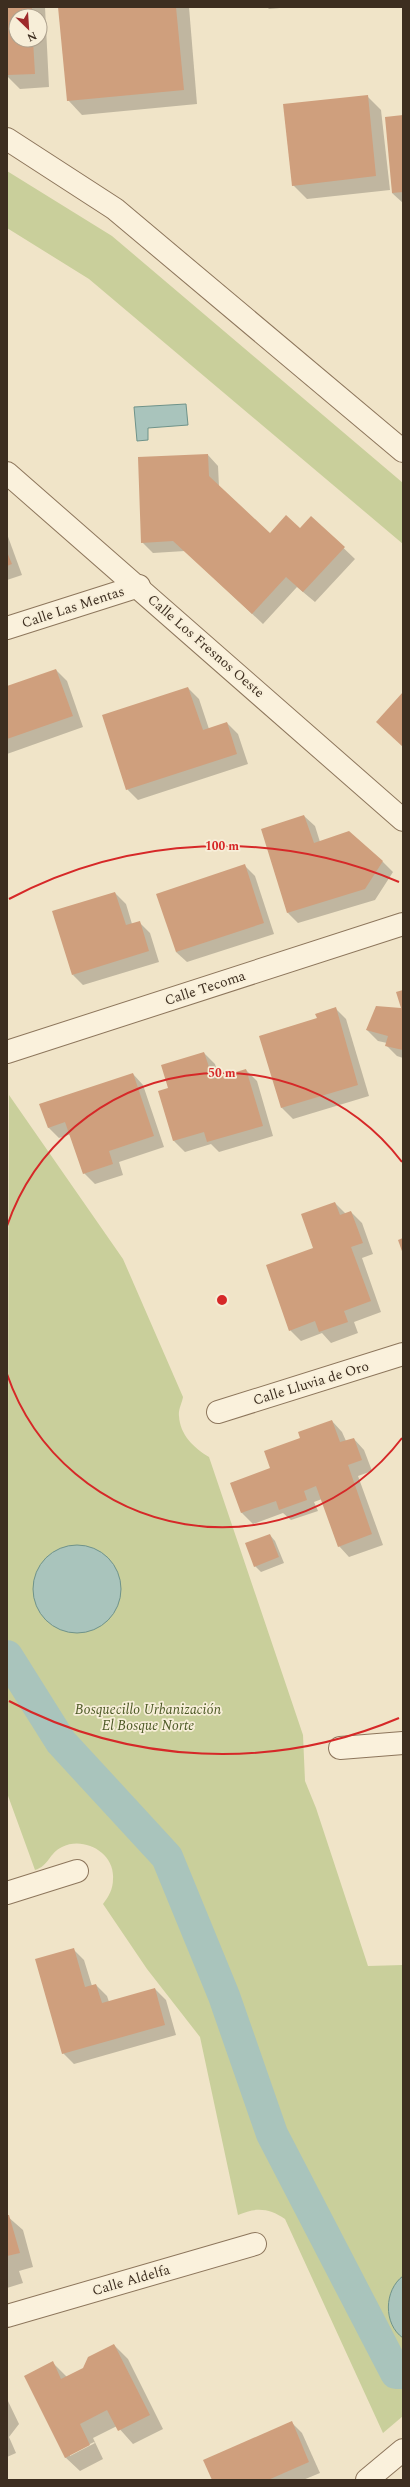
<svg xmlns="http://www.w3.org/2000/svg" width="410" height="2487" font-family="Spectral,serif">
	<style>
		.green { fill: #c9cf9b }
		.water { fill: #a9c4bc; stroke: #6f938a }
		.shadow { fill: #0003; fill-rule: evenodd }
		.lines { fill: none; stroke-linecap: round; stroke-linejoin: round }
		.canal { stroke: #a9c4bc; stroke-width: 32 }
		.building { fill: #cf9f7d }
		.minor-casing { stroke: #8d765c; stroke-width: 24 }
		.minor { stroke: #faf1dc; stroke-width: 22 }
		.ring { fill: none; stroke: #d62828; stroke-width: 2 }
		.labels { text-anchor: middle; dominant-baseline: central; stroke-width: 3.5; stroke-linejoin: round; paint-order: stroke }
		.street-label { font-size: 14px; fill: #3d2e20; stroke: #f7eed8 }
		.park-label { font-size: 14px; font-style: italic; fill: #4d5a26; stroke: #f7eed8 }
		.centre { fill: #d62828; stroke: #f7eed8; stroke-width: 2 }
		.ring-label { font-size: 12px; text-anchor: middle; font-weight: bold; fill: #d62828; stroke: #f7eed8; stroke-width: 3.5; stroke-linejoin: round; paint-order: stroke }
	</style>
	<rect width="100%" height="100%" fill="#f0e4c8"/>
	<g class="green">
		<polygon points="7,171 112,236 403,483 403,544 89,279 7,228"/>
		<path d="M9 1095 123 1259 183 1397C182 1403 178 1410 179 1416 180 1435 194 1448 209 1457L303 1735 305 1781 316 1808 368 1966 403 1965V2416L383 2433 285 2219C269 2208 256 2207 238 2215L200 2037 147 1969 103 1904C109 1896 113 1889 113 1879 115 1853 84 1836 62 1847 49 1853 49 1866 35 1870L7 1793Z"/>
	</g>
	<g class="water">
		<polygon points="186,404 188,425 148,428 148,440 137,441 134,407"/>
		<circle cx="77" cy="1589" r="44"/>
		<path d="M403 2276V2338C383 2324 384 2290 403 2276Z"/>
	</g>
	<g class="shadow">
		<path d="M7 7H45L49 87 20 89 7 76ZM16 16H40V40H16Z"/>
		<polygon points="59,7 189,7 197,104 82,115 68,100"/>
		<polygon points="267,7 291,7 269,9"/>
		<polygon points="367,96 381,110 390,190 307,199 293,185"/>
		<polygon points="403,116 403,203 392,193"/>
		<polygon points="208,455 218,466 219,487 270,534 300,529 311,517 355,559 315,602 297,587 263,624 185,551 153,553 142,542"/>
		<polygon points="7,534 22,575 7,580"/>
		<polygon points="56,670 67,681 83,727 7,754 7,688"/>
		<polygon points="188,688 199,699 209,729 227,723 238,734 248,764 138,800 127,789"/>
		<polygon points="304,816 315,826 320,842 383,862 393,872 375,900 298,923 288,913"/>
		<polygon points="244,865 255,876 274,934 187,962 176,952"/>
		<polygon points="115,893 126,904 132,924 139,922 150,933 159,962 83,985 73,975"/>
		<polygon points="403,991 403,1058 397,1056 386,1045 387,1043 378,1041 367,1030 402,1010"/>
		<polygon points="335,1008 346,1019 369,1096 293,1119 282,1108 318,1019"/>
		<polygon points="204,1053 215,1064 219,1078 246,1070 257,1081 273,1136 219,1152 211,1144 185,1152 174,1141 160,1092 169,1089"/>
		<polygon points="133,1074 143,1085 164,1147 119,1162 123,1175 95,1184 84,1173 71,1134 59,1138 48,1127"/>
		<polygon points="335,1203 346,1214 351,1212 362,1223 373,1254 362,1258 381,1312 354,1322 358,1333 331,1343 322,1333 301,1341 290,1330 314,1249"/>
		<polygon points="332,1421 342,1432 346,1441 354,1439 364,1450 372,1471 358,1476 383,1545 349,1557 339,1546 322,1499 314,1502 318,1511 291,1520 283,1513 253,1524 242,1513 231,1483 272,1469 301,1439"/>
		<polygon points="270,1535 275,1541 284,1563 261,1572 255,1566"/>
		<polygon points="73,1949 84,1960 92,1986 96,1985 107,1996 109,2002 155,1989 166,2000 176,2035 74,2064 63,2053"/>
		<polygon points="7,2216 23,2230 33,2267 19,2271 23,2283 7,2288"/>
		<path d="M114 2345 128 2359 163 2429 133 2444 117 2426 93 2438 103 2459 80 2471 65 2457 52 2362 67 2377 84 2369ZM94 2442 95 2443 70 2456V2454Z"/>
		<polygon points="7,2399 19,2424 9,2437 16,2453 7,2457"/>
		<polygon points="291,2422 302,2433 320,2473 303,2480 213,2480"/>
	</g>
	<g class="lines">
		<polyline class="canal" points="7,1656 61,1742 167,1857 224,1996 272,2134 396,2373 403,2373"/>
	</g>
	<g class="building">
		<polygon points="7,7 32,7 32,16 16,16 16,40 33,40 35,74 7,75"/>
		<polygon points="58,7 176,7 184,90 67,101"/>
		<polygon points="368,95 376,176 292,186 283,104"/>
		<polygon points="403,115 403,192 392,193 385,117"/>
		<polygon points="208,454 209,476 270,533 286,515 300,528 311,516 345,547 303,592 286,577 252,614 173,541 141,543 138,457"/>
		<polygon points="7,552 12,564 7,566"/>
		<polygon points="56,669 73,716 7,739 7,686"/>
		<polygon points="188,687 203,730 227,722 237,754 126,790 102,715"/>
		<polygon points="403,692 403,747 376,722"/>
		<polygon points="304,815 314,843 349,831 383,861 365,889 287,913 261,829"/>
		<polygon points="245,864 264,923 176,952 156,894"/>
		<polygon points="115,892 126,925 140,921 149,951 72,975 52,911"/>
		<polygon points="403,990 403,1050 385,1046 388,1036 366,1030 376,1006 401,1008 396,992"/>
		<polygon points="336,1007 358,1085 281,1108 259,1036 317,1018 315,1014"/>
		<polygon points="204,1052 213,1079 246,1069 263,1126 207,1142 204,1132 173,1141 158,1091 168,1088 161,1065"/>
		<polygon points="133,1073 154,1136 109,1151 113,1164 83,1174 65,1122 48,1128 39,1104"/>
		<polygon points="335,1202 340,1215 351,1211 363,1243 351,1247 371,1301 344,1311 348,1322 319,1332 315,1321 289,1331 266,1265 313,1248 301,1214"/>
		<polygon points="403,1238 403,1254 398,1240"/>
		<polygon points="332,1420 340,1442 354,1438 362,1460 348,1465 372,1534 338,1547 316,1486 304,1491 307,1500 279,1510 276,1501 241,1513 230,1483 270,1468 264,1451 300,1438 298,1432"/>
		<polygon points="270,1534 279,1557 254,1567 245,1543"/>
		<polygon points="74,1948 85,1987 96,1984 102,2003 155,1988 165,2025 62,2054 35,1959"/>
		<polygon points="7,2215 9,2215 20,2253 7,2256"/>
		<polygon points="114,2344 150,2415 118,2431 107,2410 80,2424 90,2445 65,2458 24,2376 53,2361 61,2379 83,2368 88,2357"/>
		<polygon points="292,2421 309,2462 268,2480 212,2480 203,2460"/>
	</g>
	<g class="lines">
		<defs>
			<g id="minor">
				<polyline points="7,139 115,209 403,451"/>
				<polyline points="7,473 403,820"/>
				<polyline points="7,628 139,586"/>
				<polyline points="7,1052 403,924"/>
				<polyline points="218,1412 403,1354"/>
				<polyline points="340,1748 403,1743"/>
				<polyline points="7,1893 77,1871"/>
				<polyline points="7,2316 255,2244"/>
				<polyline points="367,2480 403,2450"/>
			</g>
		</defs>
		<use href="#minor" class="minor-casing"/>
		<use href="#minor" class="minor"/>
	</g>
	<g class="ring">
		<path d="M402 1438A227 227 0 0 1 7 1374M7 1226A227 227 0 0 1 402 1162"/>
		<path d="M399 1718A454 454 0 0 1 9 1701M9 899A454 454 0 0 1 399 882"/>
	</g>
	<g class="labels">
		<g class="street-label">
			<text transform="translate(73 607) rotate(-18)">Calle Las Mentas</text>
			<text transform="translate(206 646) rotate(41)">Calle Los Fresnos Oeste</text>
			<text transform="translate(205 988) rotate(-18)">Calle Tecoma</text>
			<text transform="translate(311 1383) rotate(-17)">Calle Lluvia de Oro</text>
			<text transform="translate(131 2280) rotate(-16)">Calle Aldelfa</text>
		</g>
		<g class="park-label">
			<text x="148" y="1709">Bosquecillo Urbanización<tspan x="148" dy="16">El Bosque Norte</tspan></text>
		</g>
	</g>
	<circle cx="222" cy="1300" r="6" class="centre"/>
	<g class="ring-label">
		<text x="222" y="850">100 m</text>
		<text x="222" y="1077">50 m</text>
	</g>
	<rect width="410" height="2487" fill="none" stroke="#3d2e20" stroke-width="16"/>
	<g transform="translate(28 28) rotate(155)"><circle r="19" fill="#f7eed8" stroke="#ada18e"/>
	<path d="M0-3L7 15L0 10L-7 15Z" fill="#9e2a2b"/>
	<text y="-6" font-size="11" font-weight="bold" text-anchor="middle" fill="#3d2e20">N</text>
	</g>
</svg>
